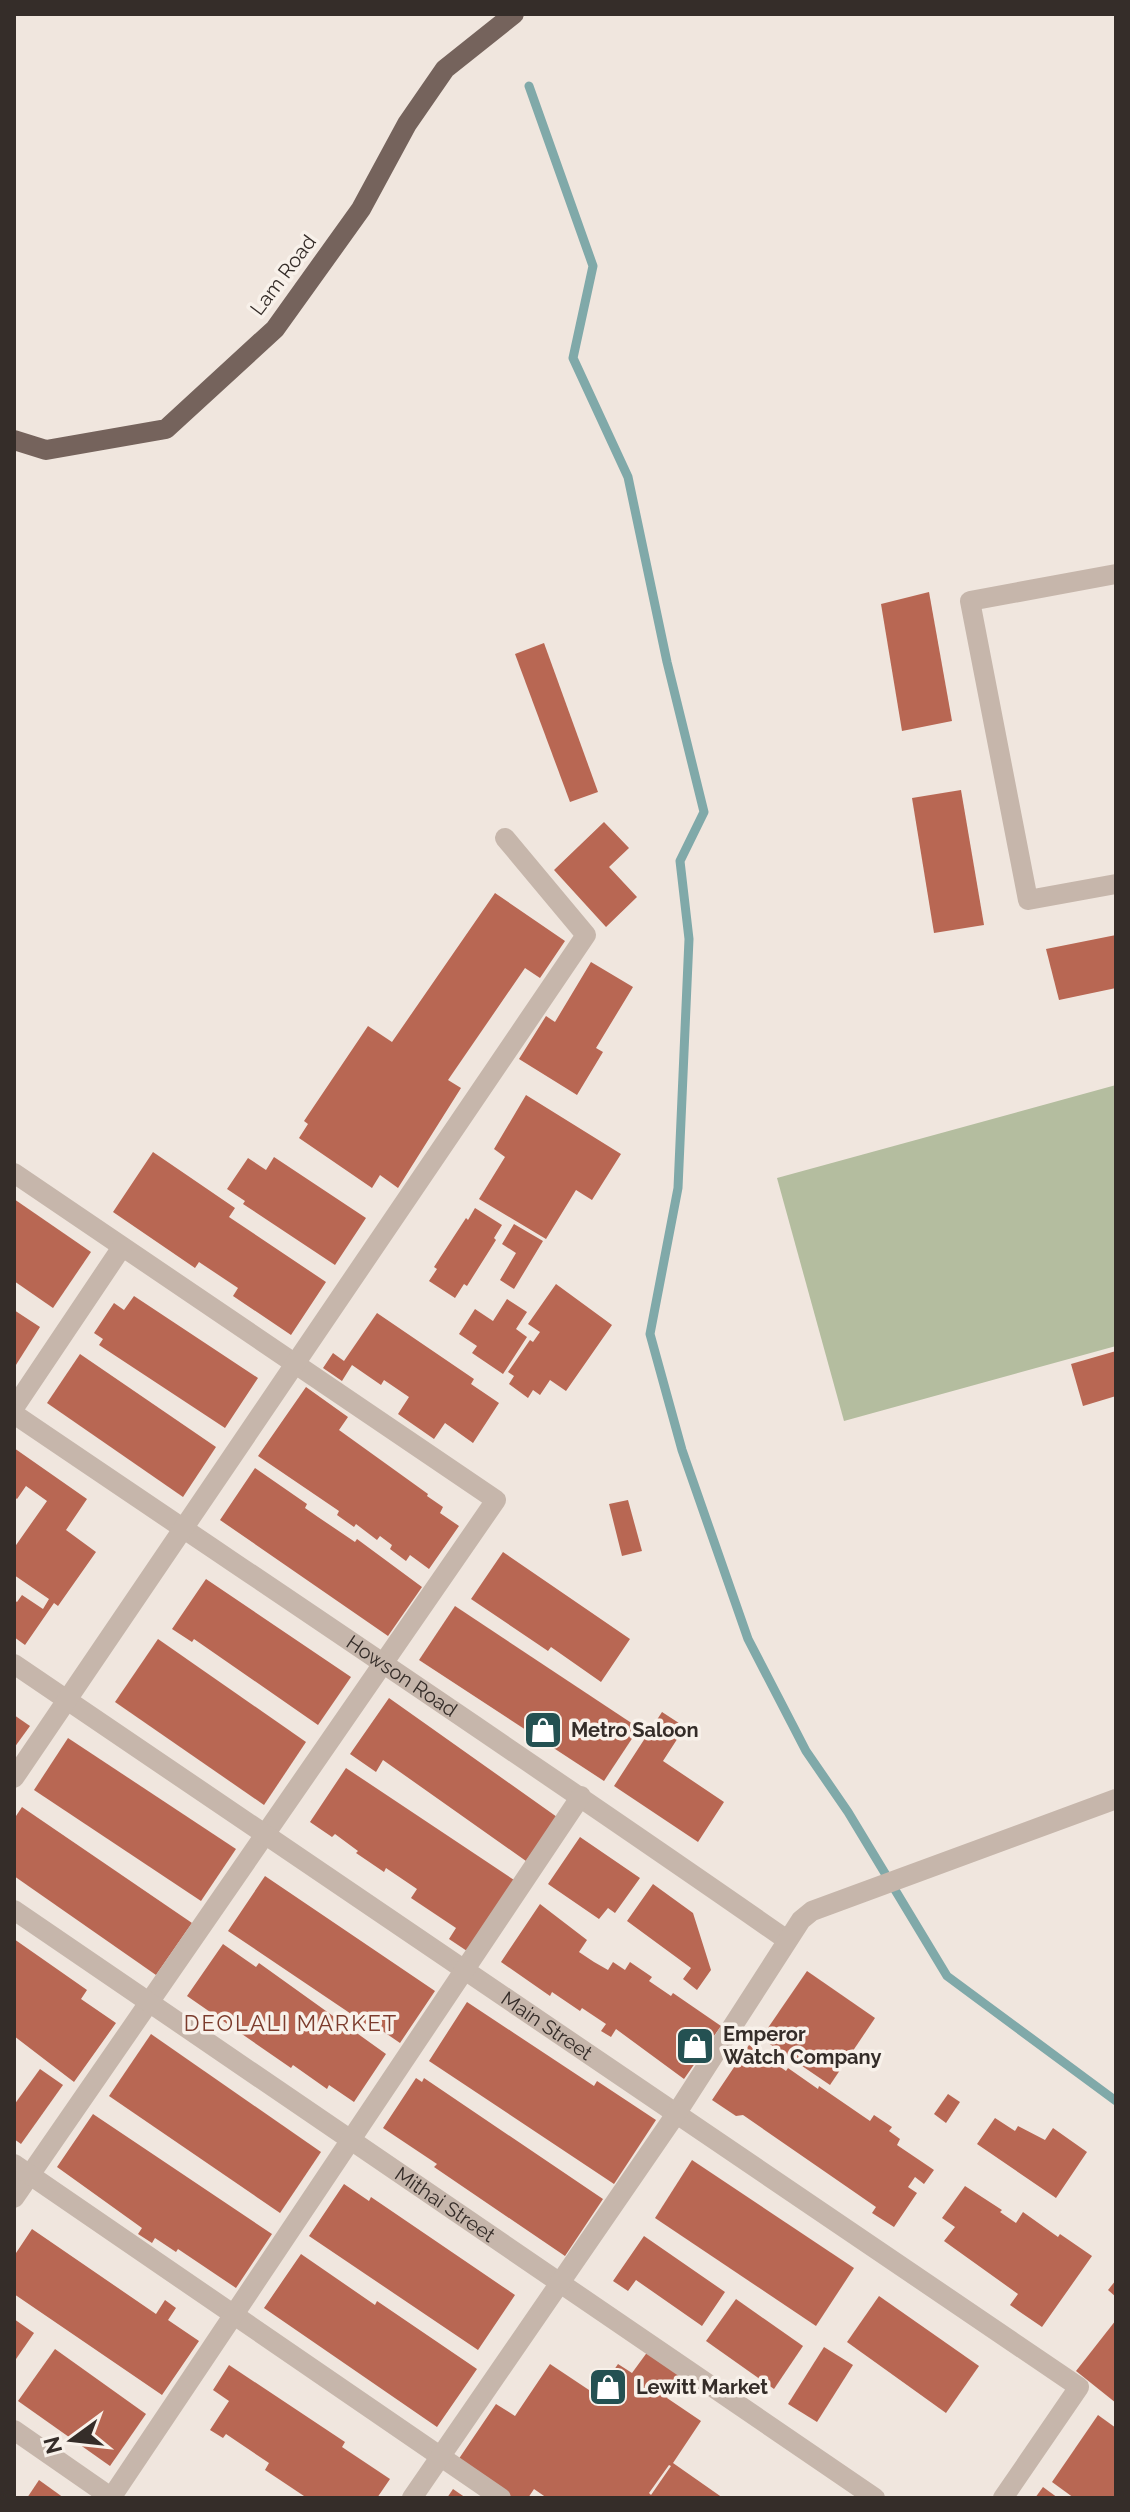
<svg xmlns="http://www.w3.org/2000/svg" width="1130" height="2512" font-family="Raleway,sans-serif">
	<style>
		.green { fill: #b4bd9f }
		.lines { fill: none; stroke-linecap: round; stroke-linejoin: round }
		.stream { stroke: #80a9a9; stroke-width: 9 }
		.building { fill: #b86753; fill-rule: evenodd }
		.minor { stroke: #c6b6ab; stroke-width: 20 }
		.major { stroke: #75635c; stroke-width: 20 }
		.labels { text-anchor: middle; dominant-baseline: central; stroke-width: 7; stroke-linejoin: round; paint-order: stroke }
		.street-label { font-size: 20px; fill: #352d29; stroke: #f8f1ea }
		.poi-label { font-size: 20px; font-weight: bold; fill: #352d29; stroke: #f8f1ea; text-anchor: start }
		.neighbourhood-label { font-size: 22px; letter-spacing: 2px; fill: #7b3b2c; stroke: #f8f1ea }
	</style>
	<rect width="100%" height="100%" fill="#f0e6de"/>
	<polygon class="green" points="1116,1085 1116,1346 844,1421 777,1178"/>
	<g class="lines">
		<polyline class="stream" points="529,86 593,266 573,358 628,477 667,662 704,812 680,861 689,939 678,1188 650,1334 682,1450 748,1639 806,1751 848,1812 947,1976 1116,2101"/>
	</g>
	<g class="building">
		<polygon points="929,592 952,721 902,731 881,604"/>
		<polygon points="544,643 598,792 570,802 515,654"/>
		<polygon points="961,790 984,925 934,933 912,798"/>
		<polygon points="604,822 629,848 609,867 637,897 606,927 554,870"/>
		<polygon points="495,893 565,941 540,978 525,968 448,1080 461,1088 398,1188 380,1175 372,1188 299,1138 308,1124 304,1121 368,1026 392,1042"/>
		<polygon points="1116,935 1116,988 1059,1000 1046,949"/>
		<polygon points="591,962 633,987 596,1048 603,1052 577,1095 519,1059 546,1016 555,1022"/>
		<polygon points="526,1095 621,1154 592,1200 576,1190 546,1239 479,1199 505,1157 494,1149"/>
		<polygon points="153,1152 235,1208 229,1217 326,1282 291,1335 233,1296 238,1288 199,1262 195,1268 113,1212"/>
		<polygon points="274,1157 366,1218 335,1265 243,1204 245,1201 227,1189 248,1158 266,1170"/>
		<polygon points="14,1199 91,1252 53,1308 14,1281"/>
		<polygon points="475,1208 502,1225 494,1238 496,1240 467,1286 464,1284 455,1298 429,1281 437,1269 434,1267 466,1218 468,1220"/>
		<polygon points="514,1224 543,1241 514,1289 500,1280 516,1253 502,1244"/>
		<polygon points="556,1284 612,1325 566,1391 550,1380 540,1395 533,1390 528,1398 509,1384 514,1376 508,1372 530,1340 533,1342 540,1332 528,1324"/>
		<polygon points="134,1296 258,1378 225,1428 99,1345 103,1339 94,1333 114,1303 124,1310"/>
		<polygon points="507,1299 527,1312 516,1329 527,1337 503,1374 472,1353 477,1346 459,1334 475,1309 493,1321"/>
		<polygon points="14,1310 40,1327 14,1368"/>
		<polygon points="377,1313 474,1379 471,1384 499,1403 473,1443 445,1423 434,1439 398,1414 409,1397 384,1380 381,1385 352,1365 342,1381 323,1368 333,1353 344,1361"/>
		<polygon points="1116,1351 1116,1396 1083,1406 1071,1364"/>
		<polygon points="80,1354 216,1447 183,1497 47,1403"/>
		<polygon points="306,1387 348,1417 339,1430 428,1494 427,1496 443,1507 440,1513 459,1526 429,1569 410,1555 406,1561 390,1549 392,1545 380,1536 377,1540 356,1524 354,1527 337,1515 339,1511 258,1456"/>
		<polygon points="14,1448 87,1499 66,1530 96,1552 58,1606 54,1603 25,1645 14,1637 14,1600 17,1602 22,1595 43,1609 49,1599 14,1575 14,1548 47,1501 26,1486 17,1499 14,1497"/>
		<polygon points="255,1468 307,1504 305,1508 318,1517 355,1542 357,1539 422,1587 388,1636 220,1520"/>
		<polygon points="628,1500 642,1551 622,1556 609,1504"/>
		<polygon points="503,1552 630,1639 601,1682 551,1647 548,1651 471,1599"/>
		<polygon points="206,1579 351,1677 318,1725 194,1639 192,1642 172,1629"/>
		<polygon points="455,1606 639,1728 604,1781 419,1660"/>
		<polygon points="158,1639 306,1742 264,1805 115,1702"/>
		<polygon points="389,1698 557,1817 526,1861 383,1760 376,1772 350,1754"/>
		<polygon points="662,1712 685,1727 663,1761 724,1802 698,1842 614,1786"/>
		<polygon points="14,1715 30,1726 14,1748"/>
		<polygon points="68,1738 236,1849 201,1901 34,1790"/>
		<polygon points="346,1768 517,1882 470,1953 449,1939 456,1928 411,1898 417,1889 386,1868 384,1872 356,1853 358,1851 335,1834 332,1837 310,1822"/>
		<polygon points="22,1807 192,1923 156,1975 14,1876 14,1819"/>
		<polygon points="580,1837 640,1878 615,1913 608,1908 599,1919 548,1884"/>
		<polygon points="265,1876 435,1991 400,2043 368,2021 366,2024 228,1931"/>
		<polygon points="653,1884 693,1913 711,1970 697,1990 683,1979 691,1968 627,1921"/>
		<polygon points="540,1904 587,1940 579,1952 594,1962 608,1970 613,1962 625,1970 630,1962 652,1977 649,1981 671,1996 673,1993 721,2026 684,2079 616,2029 611,2037 601,2031 606,2024 582,2008 580,2011 552,1992 550,1996 501,1962"/>
		<polygon points="14,1939 87,1990 81,1999 116,2023 74,2082 14,2036"/>
		<polygon points="223,1944 256,1967 259,1963 386,2054 354,2102 329,2085 327,2089 293,2065 291,2068 187,1996"/>
		<polygon points="807,1971 875,2018 830,2085 761,2038"/>
		<polygon points="467,2002 594,2086 597,2081 656,2120 614,2184 429,2061"/>
		<polygon points="151,2034 321,2152 280,2213 109,2096"/>
		<polygon points="749,2045 786,2071 788,2068 818,2089 819,2086 870,2121 874,2115 892,2127 889,2131 900,2139 897,2145 934,2170 924,2184 915,2177 908,2187 917,2193 894,2227 872,2213 876,2207 850,2189 743,2115 736,2116 712,2100"/>
		<polygon points="40,2069 63,2085 21,2144 14,2139 14,2105"/>
		<polygon points="416,2078 422,2082 424,2078 603,2199 565,2256 434,2167 437,2164 383,2128"/>
		<polygon points="948,2094 960,2102 946,2123 934,2114"/>
		<polygon points="93,2114 272,2234 236,2288 178,2249 176,2252 155,2238 152,2243 138,2234 142,2228 57,2167"/>
		<polygon points="995,2118 1015,2131 1018,2126 1045,2140 1053,2128 1087,2152 1056,2198 977,2144"/>
		<polygon points="692,2160 854,2268 816,2326 655,2218"/>
		<polygon points="344,2184 369,2201 371,2197 515,2295 478,2350 309,2236"/>
		<polygon points="965,2186 1002,2210 1000,2212 1016,2223 1023,2212 1058,2237 1060,2234 1092,2256 1042,2327 1010,2305 1018,2294 944,2241 955,2227 942,2218"/>
		<polygon points="32,2229 156,2314 165,2300 176,2308 168,2320 199,2341 162,2395 14,2294 14,2256"/>
		<polygon points="644,2236 725,2292 702,2326 636,2280 628,2291 613,2281"/>
		<polygon points="301,2254 375,2305 377,2301 477,2369 437,2427 264,2308"/>
		<polygon points="1116,2280 1116,2297 1108,2290"/>
		<polygon points="879,2296 979,2366 946,2413 847,2342"/>
		<polygon points="736,2299 803,2346 774,2389 706,2341"/>
		<polygon points="14,2319 34,2333 14,2362"/>
		<polygon points="1116,2320 1116,2403 1076,2371"/>
		<path d="M651 2347 685 2371 667 2398 701 2421 673 2463 723 2498H547L534 2489 528 2498H507L456 2463 496 2404 515 2416 550 2364 589 2390 592 2386 599 2392 618 2364 632 2373ZM669 2465 671 2466 651 2495 649 2493Z"/>
		<polygon points="824,2347 853,2365 817,2422 788,2404"/>
		<polygon points="55,2349 146,2414 110,2466 18,2401"/>
		<polygon points="229,2365 345,2442 342,2447 390,2479 377,2498 307,2498 265,2470 269,2463 226,2434 223,2438 210,2430 229,2401 213,2390"/>
		<polygon points="1098,2415 1116,2428 1116,2498 1074,2498 1052,2482"/>
		<polygon points="39,2480 64,2498 27,2498"/>
		<polygon points="1043,2487 1058,2498 1035,2498"/>
		<polygon points="453,2489 466,2498 447,2498"/>
	</g>
	<g class="lines">
		<g class="minor">
			<polyline points="1116,574 970,601 1028,900 1116,884"/>
			<polyline points="14,1173 496,1500 14,2198"/>
			<polyline points="14,1408 122,1247"/>
			<path id="s1" d="M14 1414C272 1589 532 1762 787 1940"/>
			<path id="s2" d="M14 1664 1079 2387 1003 2498"/>
			<polyline points="14,1778 586,935 505,838"/>
			<path id="s3" d="M14 1910 875 2498"/>
			<polyline points="14,2164 501,2498"/>
			<polyline points="14,2430 112,2498"/>
			<polyline points="111,2498 581,1796"/>
			<polyline points="412,2498 676,2114 801,1920 812,1911 1116,1799"/>
		</g>
		<polyline class="major" points="14,440 46,450 166,429 275,329 361,209 407,124 445,69 514,14"/>
	</g>
	<defs>
		<symbol id="shop-square" viewBox="-11 -11 22 22"><rect x="-9" y="-9" width="18" height="18" rx="4" fill="#245152" stroke="#f8f1ea"/><path d="M-5-2.5h2.3a2.7 3.5 0 0 1 5.4 0H5L5.5 6h-11ZM-1.5-2.5h3a1.5 2.3 0 0 0-3 0Z" fill="#fff"/></symbol>
	</defs>
	<g fill-rule="evenodd">
		<use href="#shop-square" x="521" y="1708" width="44" height="44"/>
		<use href="#shop-square" x="673" y="2024" width="44" height="44"/>
		<use href="#shop-square" x="586" y="2365" width="44" height="44"/>
	</g>
	<g class="labels">
		<g class="street-label">
			<text transform="translate(283 275) rotate(-53)">Lam Road</text>
			<text stroke="none"><textPath href="#s1" startOffset="468">Howson Road</textPath></text>
			<text stroke="none"><textPath href="#s2" startOffset="644">Main Street</textPath></text>
			<text stroke="none"><textPath href="#s3" startOffset="522">Mithai Street</textPath></text>
		</g>
		<g class="poi-label">
			<text x="571" y="1730">Metro Saloon</text>
			<text x="723" y="2034">Emperor<tspan x="723" dy="23">Watch Company</tspan></text>
			<text x="636" y="2387">Lewitt Market</text>
		</g>
		<g class="neighbourhood-label">
			<text x="291" y="2023">DEOLALI MARKET</text>
		</g>
	</g>
	<rect width="1130" height="2512" fill="none" stroke="#352d29" stroke-width="32"/>
	<g transform="translate(72 2440) rotate(255)" stroke="#f8f1ea" stroke-width="6" paint-order="stroke">
	<path d="M0-6L14 30L0 20L-14 30Z" fill="#352d29"/>
	<text y="-12" font-size="22" font-weight="bold" text-anchor="middle" fill="#352d29">N</text>
	</g>
</svg>
